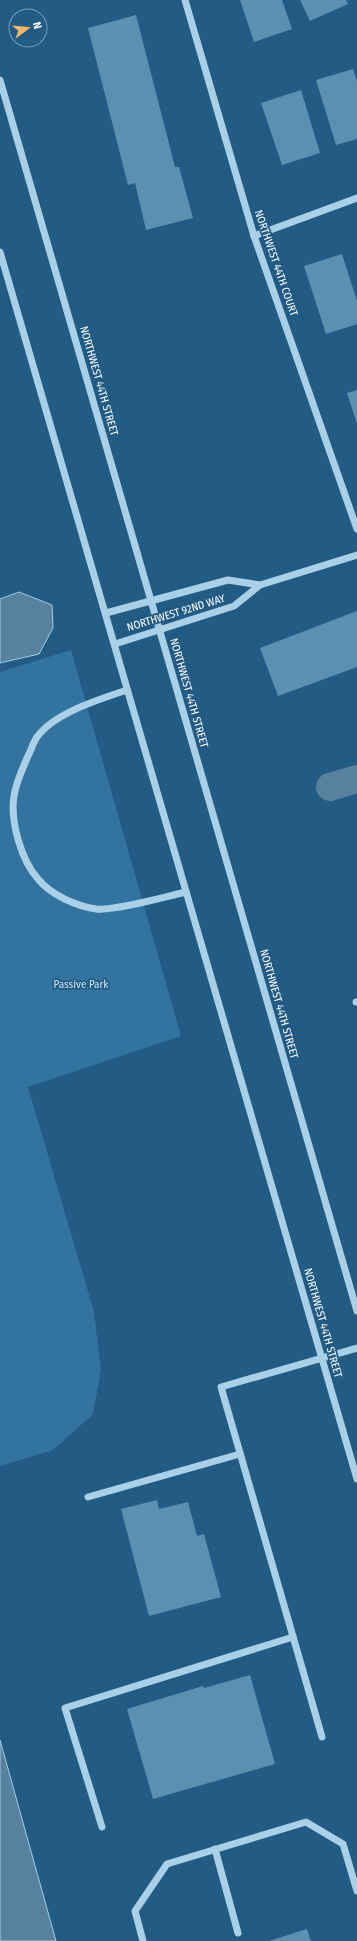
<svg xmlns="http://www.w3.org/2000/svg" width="357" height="1941" font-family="'Fira Sans Condensed',sans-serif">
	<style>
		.green { fill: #32749f }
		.water { fill: #58819d; stroke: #9ecde9 }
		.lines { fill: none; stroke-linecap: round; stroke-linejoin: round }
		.canal { stroke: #58819d; stroke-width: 28 }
		.building { fill: #5b90b3 }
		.minor { stroke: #aad0e8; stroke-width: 7 }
		.labels { text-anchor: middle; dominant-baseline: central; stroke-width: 3.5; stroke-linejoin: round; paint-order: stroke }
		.street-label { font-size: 11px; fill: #fff; stroke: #225b83 }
		.park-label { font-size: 11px; fill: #cee6f6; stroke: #225b83 }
	</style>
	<rect width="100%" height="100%" fill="#225b83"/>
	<polygon class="green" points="71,650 181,1036 28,1087 94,1312 101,1370 93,1414 53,1450 0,1466 0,672"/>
	<g class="water">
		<polygon points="19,592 52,605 53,628 39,654 0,663 0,599"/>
		<polygon points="0,1740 56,1941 0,1941"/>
	</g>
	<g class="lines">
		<polyline class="canal" points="330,787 357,779"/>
	</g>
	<g class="building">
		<polygon points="240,0 282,0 292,29 254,42"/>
		<polygon points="300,0 346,0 348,4 310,21"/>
		<polygon points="136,15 175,167 179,167 193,218 146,230 135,183 128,185 88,28"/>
		<polygon points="353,69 357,81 357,139 336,145 316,80"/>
		<polygon points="301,90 320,153 282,165 261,103"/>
		<polygon points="342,254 357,301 357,324 326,334 304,266"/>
		<polygon points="357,390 357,424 347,393"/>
		<polygon points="357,611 357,667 278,696 260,648"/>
		<polygon points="157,1500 159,1509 188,1502 197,1536 204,1534 221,1597 149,1616 121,1509"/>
		<polygon points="250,1675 275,1764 153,1799 127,1709 203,1686 204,1688"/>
		<polygon points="307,1929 311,1941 269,1941"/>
	</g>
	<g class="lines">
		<g class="minor">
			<polyline points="185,0 254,236 357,529"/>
			<polyline points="0,80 357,1311"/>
			<polyline points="254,236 357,198"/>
			<polyline points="0,252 357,1479"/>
			<polyline points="106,613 228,580 260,585"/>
			<polyline points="115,644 234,606 260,585 357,555"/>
			<path d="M127 690C100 699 54 713 37 737 33 743 31 750 28 756 22 770 16 782 14 796 10 821 21 860 38 879 51 895 76 906 96 909 115 911 164 897 186 892"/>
			<polyline points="356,1002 357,1002"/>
			<polyline points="88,1497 240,1454"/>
			<polyline points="322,1737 221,1387 357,1348"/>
			<polyline points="102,1827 65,1708 293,1637"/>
			<polyline points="215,1849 238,1933"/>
			<polyline points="143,1941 135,1911 167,1864 306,1822 343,1844 357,1891"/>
		</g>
	</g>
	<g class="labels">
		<g class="street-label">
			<text transform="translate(276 263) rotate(71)">NORTHWEST 44TH COURT</text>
			<text transform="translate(99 381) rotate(74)">NORTHWEST 44TH STREET</text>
			<text transform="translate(176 613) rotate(-17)">NORTHWEST 92ND WAY</text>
			<text transform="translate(189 693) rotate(74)">NORTHWEST 44TH STREET</text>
			<text transform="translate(279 1004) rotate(74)">NORTHWEST 44TH STREET</text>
			<text transform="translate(323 1323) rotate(74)">NORTHWEST 44TH STREET</text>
		</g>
		<g class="park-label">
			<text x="81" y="984">Passive Park</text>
		</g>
	</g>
	<g transform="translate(28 28) rotate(74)"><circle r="19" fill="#225b83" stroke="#7a9db5"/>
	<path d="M0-3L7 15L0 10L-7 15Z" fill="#f4b86c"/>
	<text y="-6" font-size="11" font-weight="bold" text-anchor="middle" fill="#ffffff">N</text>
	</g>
</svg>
